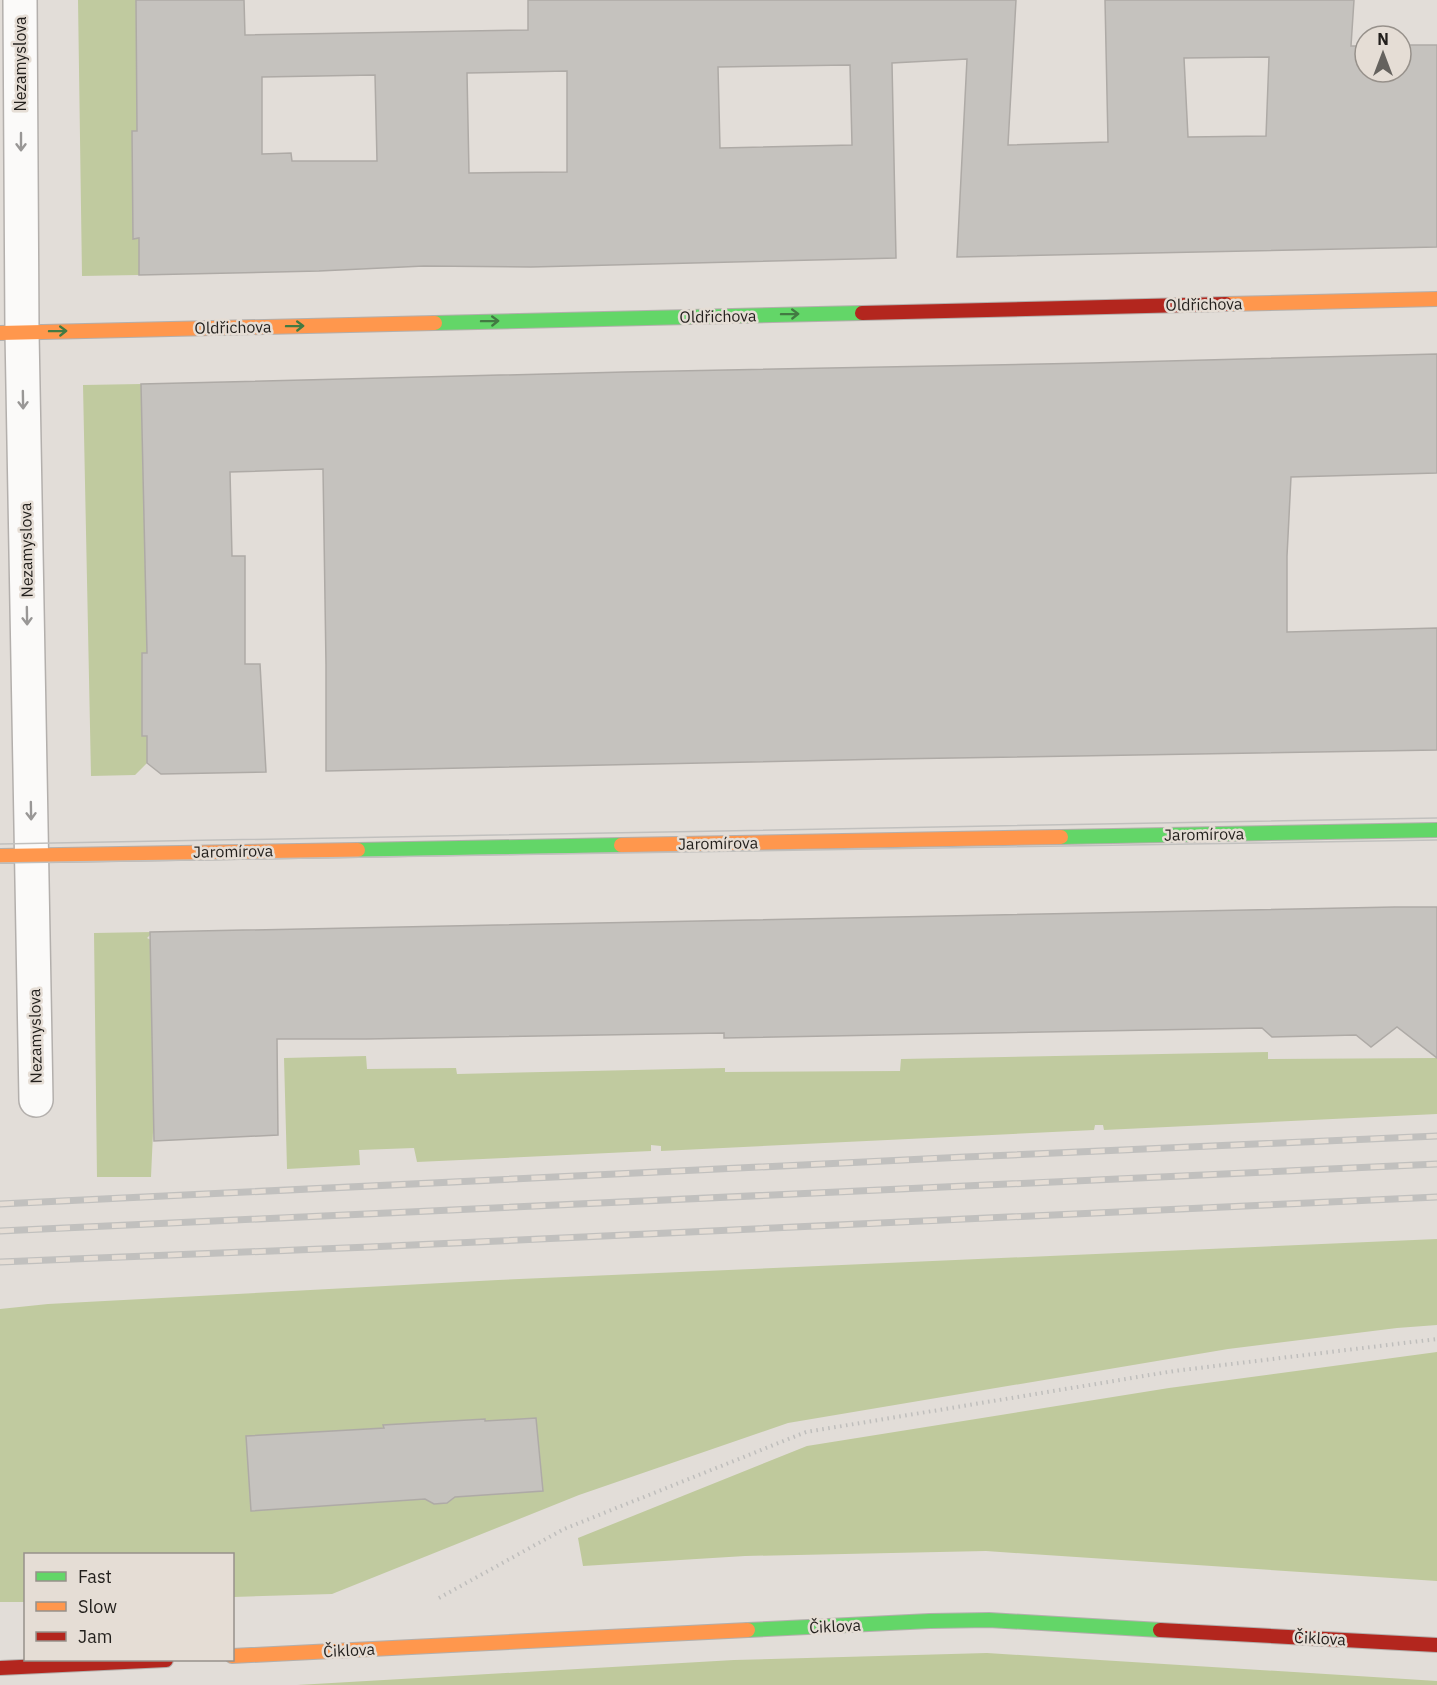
<svg xmlns="http://www.w3.org/2000/svg" width="1437" height="1685" font-family="'IBM Plex Sans',sans-serif">
	<style>
		.green { fill: #c0ca9f; fill-rule: evenodd }
		.forest { fill: #bfc99c }
		.building { fill: #c5c2be; stroke: #aeaaa6; stroke-width: 1.5; fill-rule: evenodd }
		.lines { fill: none; stroke-linecap: round; stroke-linejoin: round }
		.street-casing { stroke: #b3afac; stroke-width: 36 }
		.fast-casing { stroke: #b3afac; stroke-width: 16 }
		.slow-casing { stroke: #b3afac; stroke-width: 16 }
		.jam-casing { stroke: #b3afac; stroke-width: 16 }
		.path { stroke: #bfbebc; stroke-width: 4; stroke-dasharray: 1.5 4.5; stroke-linecap: butt }
		.street { stroke: #fbfaf9; stroke-width: 33 }
		.fast { stroke: #63d668; stroke-width: 14 }
		.slow { stroke: #ff974d; stroke-width: 14 }
		.jam { stroke: #b3261e; stroke-width: 14 }
		.tram { stroke: #c1c0be; stroke-width: 1.5 }
		.rail-casing { stroke: #c1c0be; stroke-width: 7 }
		.rail { stroke: #e5ddd5; stroke-width: 4.5; stroke-dasharray: 14; stroke-linecap: butt }
		.oneway { stroke: #999796 }
		.oneway2 { stroke: #427a42 }
		.labels { text-anchor: middle; dominant-baseline: central; stroke-width: 5; stroke-linejoin: round; paint-order: stroke }
		.street-label { font-size: 16px; fill: #221f1c; stroke: #e5ddd5 }
	</style>
	<rect width="100%" height="100%" fill="#e2ddd8"/>
	<g class="green">
		<polygon points="78,0 136,0 137,131 132,131 134,239 139,238 139,275 82,276"/>
		<polygon points="141,384 147,653 142,653 142,736 147,736 147,763 135,775 91,776 83,385"/>
		<polygon points="153,932 147,938 151,940 154,1110 151,1177 97,1177 94,933"/>
		<polygon points="1268,1052 1268,1059 1437,1058 1437,1114 1104,1130 1103,1125 1095,1125 1094,1130 661,1151 661,1146 651,1145 651,1151 417,1162 414,1148 359,1150 360,1165 287,1169 284,1058 366,1056 367,1069 456,1068 457,1074 725,1068 725,1072 900,1071 901,1059"/>
		<path d="M1437 1239V1325L1397 1328 1228 1349 788 1423 579 1495 332 1594 233 1597 232 1554H26L25 1602H0V1309L48 1304 498 1280ZM536 1418 543 1491 453 1497V1499L447 1503 434 1504 427 1499 251 1510 247 1436 384 1428V1425L485 1419V1421Z"/>
	</g>
	<g class="forest">
		<polygon points="1437,1352 1437,1581 986,1551 745,1556 583,1566 578,1538 807,1446 1169,1388"/>
		<polygon points="987,1653 1437,1681 1437,1685 297,1685 734,1660"/>
	</g>
	<g class="building">
		<path d="M136 0H244L245 35 528 30V0H1016L1008 145 1108 142 1105 0H1354L1351 46H1365V72H1401V45H1437V247L957 257 967 59 892 63 896 258 531 267 424 266 319 271 139 275V238L133 239 132 131H137ZM1269 57 1266 136 1188 137 1184 58ZM850 65 852 145 720 148 718 67ZM567 71V172L469 173 467 73ZM375 75 377 161H292L291 153 262 154V77Z"/>
		<polygon points="1437,354 1437,473 1291,477 1287,556 1287,632 1437,628 1437,750 889,759 326,771 326,664 323,469 230,472 232,556 245,556 245,664 260,664 266,772 161,774 147,763 147,736 142,736 142,653 147,653 141,384 625,372 1091,363"/>
		<polygon points="1395,907 1437,907 1437,1058 1397,1027 1371,1047 1356,1035 1272,1037 1262,1028 724,1038 724,1033 366,1039 277,1039 278,1135 154,1141 150,932"/>
		<polygon points="536,1418 543,1491 455,1497 447,1503 434,1504 425,1499 251,1511 246,1436 384,1428 383,1425 485,1419 485,1421"/>
	</g>
	<g class="lines">
		<defs>
			<polyline id="street" points="20,0 22,332 36,1100"/>
			<g id="fast">
				<polyline points="435,323 862,313"/>
				<polyline points="1061,837 1437,830"/>
				<polyline points="358,850 621,845"/>
				<polyline points="748,1630 930,1621 989,1620 1160,1630"/>
			</g>
			<g id="slow">
				<polyline points="1226,304 1437,299"/>
				<polyline points="0,333 435,323"/>
				<polyline points="621,845 1061,837"/>
				<polyline points="0,856 358,850"/>
				<polyline points="232,1656 748,1630"/>
			</g>
			<g id="jam">
				<polyline points="862,313 1226,304"/>
				<polyline points="1160,1630 1437,1645"/>
				<polyline points="0,1668 166,1660"/>
			</g>
		</defs>
		<use href="#street" class="street-casing"/>
		<use href="#fast" class="fast-casing"/>
		<use href="#slow" class="slow-casing"/>
		<use href="#jam" class="jam-casing"/>
		<polyline class="path" points="439,1598 564,1529 806,1432 1174,1371 1437,1339"/>
		<use href="#street" class="street"/>
		<use href="#fast" class="fast"/>
		<use href="#slow" class="slow"/>
		<use href="#jam" class="jam"/>
		<g class="tram">
			<polyline points="0,844 1437,818"/>
			<polyline points="0,863 1437,840"/>
		</g>
		<defs>
			<g id="rail">
				<polyline points="0,1204 965,1157 1437,1136"/>
				<polyline points="0,1231 1437,1164"/>
				<polyline points="0,1262 369,1247 1437,1197"/>
			</g>
		</defs>
		<use href="#rail" class="rail-casing"/>
		<use href="#rail" class="rail"/>
	</g>
	<defs><path id="oneway-shaft" d="M-6 0H5M1.5-3L5.5 0L1.5 3" fill="none" stroke-width="1.6" stroke-linecap="round" stroke-linejoin="round" transform="scale(1.5)"/></defs>
	<g class="oneway">
		<use href="#oneway-shaft" transform="translate(21 142) rotate(90)"/>
		<use href="#oneway-shaft" transform="translate(23 400) rotate(89)"/>
		<use href="#oneway-shaft" transform="translate(27 616) rotate(89)"/>
		<use href="#oneway-shaft" transform="translate(31 811) rotate(89)"/>
	</g>
	<g class="oneway2">
		<use href="#oneway-shaft" transform="translate(790 314) rotate(-1)"/>
		<use href="#oneway-shaft" transform="translate(490 321) rotate(-1)"/>
		<use href="#oneway-shaft" transform="translate(295 326) rotate(-1)"/>
		<use href="#oneway-shaft" transform="translate(58 331) rotate(-1)"/>
	</g>
	<g class="labels">
		<g class="street-label">
			<text transform="translate(20 64) rotate(-90)">Nezamyslova</text>
			<text transform="translate(1204 304) rotate(-1)">Oldřichova</text>
			<text transform="translate(718 316) rotate(-1)">Oldřichova</text>
			<text transform="translate(233 327) rotate(-1)">Oldřichova</text>
			<text transform="translate(26 550) rotate(-91)">Nezamyslova</text>
			<text transform="translate(1204 834) rotate(-1)">Jaromírova</text>
			<text transform="translate(718 843) rotate(-1)">Jaromírova</text>
			<text transform="translate(233 851) rotate(-1)">Jaromírova</text>
			<text transform="translate(35 1036) rotate(-91)">Nezamyslova</text>
			<text transform="translate(835 1626) rotate(-3)">Čiklova</text>
			<text transform="translate(1320 1638) rotate(3)">Čiklova</text>
			<text transform="translate(349 1650) rotate(-3)">Čiklova</text>
		</g>
	</g>
	<rect x="24" y="1553" width="210" height="108" fill="#e5ddd5" stroke="#97918b" stroke-width="1.5"/>
	<rect x="36" y="1572" width="30" height="9" fill="#63d668" stroke="#97918b" stroke-width="1.5"/>
	<text x="78" y="1583" font-size="18" fill="#221f1c">Fast</text>
	<rect x="36" y="1602" width="30" height="9" fill="#ff974d" stroke="#97918b" stroke-width="1.5"/>
	<text x="78" y="1613" font-size="18" fill="#221f1c">Slow</text>
	<rect x="36" y="1632" width="30" height="9" fill="#b3261e" stroke="#97918b" stroke-width="1.5"/>
	<text x="78" y="1643" font-size="18" fill="#221f1c">Jam</text>
	<g transform="translate(1383 54)"><circle r="28" fill="#e5ddd5" stroke="#97918b" stroke-width="1.5"/>
	<path d="M0-4.5L10 22L0 15L-10 22Z" fill="#65625e"/>
	<text y="-9" font-size="16" font-weight="bold" text-anchor="middle" fill="#221f1c">N</text>
	</g>
</svg>
